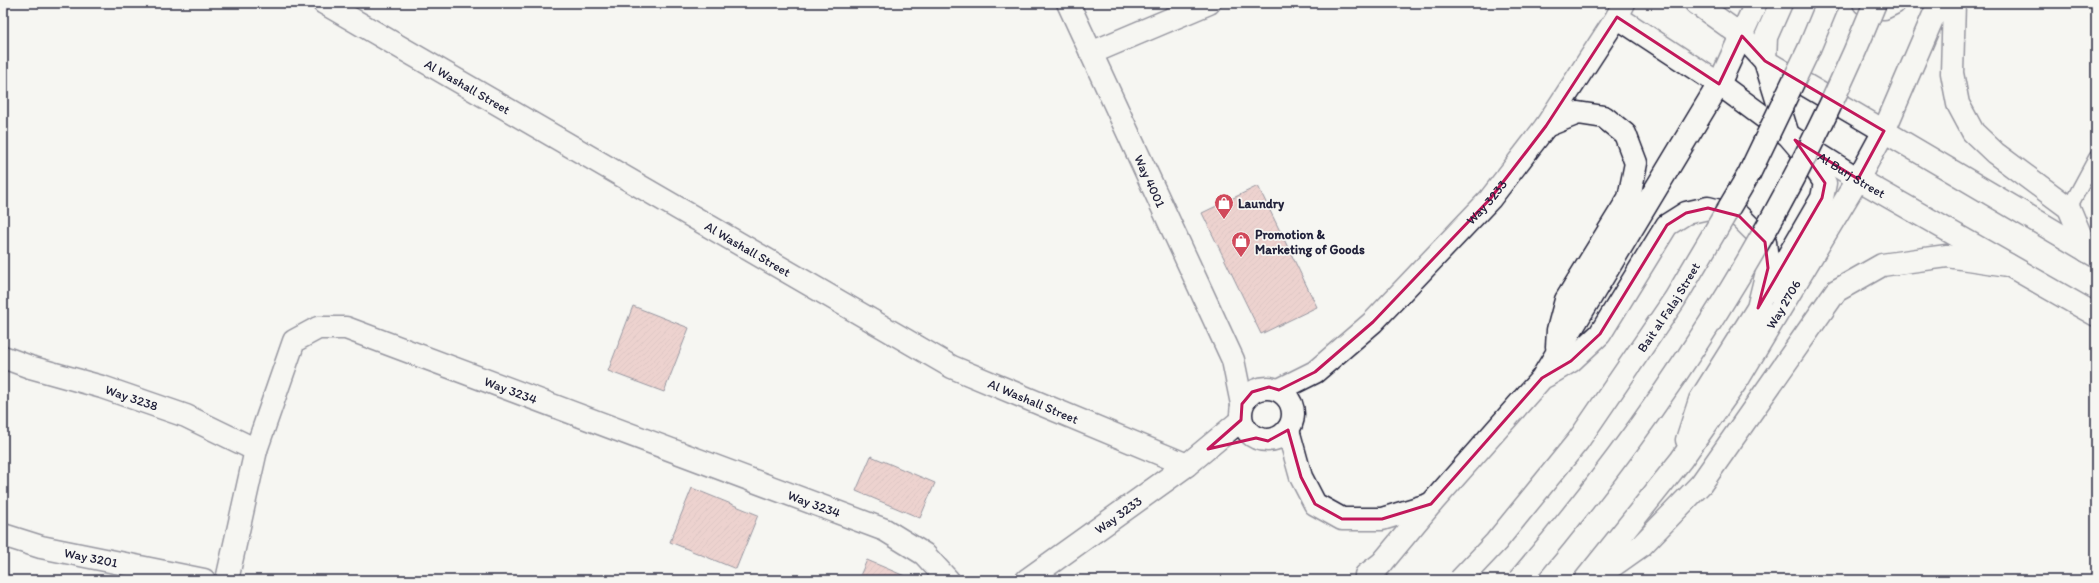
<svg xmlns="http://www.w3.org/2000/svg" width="2099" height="583" font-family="Itim,sans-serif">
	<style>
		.building { fill: url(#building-hatch); stroke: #22223b }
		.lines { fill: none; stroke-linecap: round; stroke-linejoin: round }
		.lane-casing { stroke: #22223b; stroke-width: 17 }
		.street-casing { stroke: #22223b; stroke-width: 25 }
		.secondary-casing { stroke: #22223b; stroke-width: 25 }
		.primary-casing { stroke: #22223b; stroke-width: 25 }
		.lane { stroke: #f6f6f2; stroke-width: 14 }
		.street { stroke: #f6f6f2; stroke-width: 22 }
		.secondary { stroke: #f6f6f2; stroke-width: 22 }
		.primary { stroke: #f6f6f2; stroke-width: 22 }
		.primary-bridge-casing { stroke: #22223b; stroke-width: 25; stroke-linecap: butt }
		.primary-bridge { stroke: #f6f6f2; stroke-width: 22 }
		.marked { fill: none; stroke: #c2185b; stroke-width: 3; stroke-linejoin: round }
		.labels { text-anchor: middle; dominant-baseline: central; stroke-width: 3.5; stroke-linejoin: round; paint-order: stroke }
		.street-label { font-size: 13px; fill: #22223b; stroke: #f6f6f2 }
		.poi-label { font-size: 13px; font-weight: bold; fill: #22223b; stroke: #f6f6f2; text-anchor: start }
	</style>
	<defs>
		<pattern id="building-hatch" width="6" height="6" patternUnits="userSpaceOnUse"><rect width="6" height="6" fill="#e2a7a4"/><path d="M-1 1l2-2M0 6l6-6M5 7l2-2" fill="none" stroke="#c28f8e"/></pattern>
	</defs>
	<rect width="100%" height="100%" fill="#f6f6f2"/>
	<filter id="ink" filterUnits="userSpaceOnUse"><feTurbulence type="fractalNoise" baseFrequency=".025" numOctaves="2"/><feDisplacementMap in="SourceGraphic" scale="8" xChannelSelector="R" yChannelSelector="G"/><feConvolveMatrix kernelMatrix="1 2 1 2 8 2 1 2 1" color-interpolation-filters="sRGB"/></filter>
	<g filter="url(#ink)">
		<g class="building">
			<polygon points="1258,186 1317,307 1261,334 1202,213"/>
			<polygon points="633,306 689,328 664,392 608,371"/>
			<polygon points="871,456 935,483 920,518 856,491"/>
			<polygon points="692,488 758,515 736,569 670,542"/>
			<polygon points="867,560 914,580 858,580"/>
		</g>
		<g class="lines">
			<defs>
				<polyline id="lane" points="2069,208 2096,158"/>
				<g id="street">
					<path id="s1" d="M324 3 952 367 1187 465"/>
					<path id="s2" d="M1068 3 1233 360 1242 404"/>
					<polyline points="1696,3 1742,36"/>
					<polyline points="1617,17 1719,84"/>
					<polyline points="1091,53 1209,3"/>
					<path id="s3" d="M3 357 30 367 102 387 186 416 256 450"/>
					<circle cx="1267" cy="414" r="26"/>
					<path id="s4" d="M1279 390 1315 372 1373 322 1490 199 1546 126 1617 17 1624 3"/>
					<path id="s5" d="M3 535 41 547 204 580"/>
					<path id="s6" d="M227 580 256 450 294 341 318 328H346L885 530 924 554 948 580"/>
					<path id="s7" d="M1027 580 1187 465 1241 420"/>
				</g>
				<g id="secondary">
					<polyline points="1864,3 1884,8 1894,3"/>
					<polyline points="1954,3 1952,73 1958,104 1973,132 1995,153 2069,208 2087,251"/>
					<polyline points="1742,36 1765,61 2096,256"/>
					<path id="s8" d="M1719 84 1788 135 1858 179 2096 315"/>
					<polyline points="1546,126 1578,113 1604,117 1625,134 1636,163 1629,198 1566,300 1558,330 1557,347"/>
					<polyline points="1768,291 1822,198 1825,183 1811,162 1788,135 1765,61 1766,37 1781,3"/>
					<polyline points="1546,376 1571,361 1600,334 1667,225 1686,213 1708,208 1739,216 1765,242 1768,268 1758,308 1700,400 1687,440"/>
					<polyline points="1288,430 1301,477 1315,504 1342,519 1382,519 1431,504"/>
					<polyline points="1366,575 1382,563 1431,504 1542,378 1719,84 1756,3"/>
					<polyline points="1594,579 1642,545 1701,484 1836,291 1882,265 1903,262 1947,256 2008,265"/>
					<path id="s9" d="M1585 580 1681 460 1738 379 1858 179 1884 131 1939 3"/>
				</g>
				<polyline id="primary" points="1367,580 1382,563"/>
			</defs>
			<use href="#lane" class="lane-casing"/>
			<use href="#street" class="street-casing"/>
			<use href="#secondary" class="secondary-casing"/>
			<use href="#primary" class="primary-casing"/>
			<use href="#lane" class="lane"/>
			<use href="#street" class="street"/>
			<use href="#secondary" class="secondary"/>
			<use href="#primary" class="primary"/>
			<defs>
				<g id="primary-bridge">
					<path id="s10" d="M1460 580 1496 542 1578 441 1675 299 1749 174 1809 49 1828 3"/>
					<path d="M1519 580C1666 408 1790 214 1875 3"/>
				</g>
			</defs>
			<use href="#primary-bridge" class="primary-bridge-casing"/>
			<use href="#primary-bridge" class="primary-bridge"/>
		</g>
	</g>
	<path d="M0 0H2099V583H0ZM1617 17 1719 84 1742 36 1765 61 1884 131 1858 179 1795 140 1825 183 1822 198 1758 308 1768 268 1765 242 1739 216 1708 208 1686 213 1667 225 1600 334 1571 361 1542 378 1431 504 1382 519H1342L1315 504 1301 477 1288 430 1268 441 1256 438 1208 449 1241 420 1242 404 1252 392 1269 387 1279 390 1315 372 1373 322 1490 199 1546 126Z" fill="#f6f6f2" fill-opacity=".55" fill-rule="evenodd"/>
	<path class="marked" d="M1617 17 1719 84 1742 36 1765 61 1884 131 1858 179 1795 140 1825 183 1822 198 1758 308 1768 268 1765 242 1739 216 1708 208 1686 213 1667 225 1600 334 1571 361 1542 378 1431 504 1382 519H1342L1315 504 1301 477 1288 430 1268 441 1256 438 1208 449 1241 420 1242 404 1252 392 1269 387 1279 390 1315 372 1373 322 1490 199 1546 126Z"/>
	<defs>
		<symbol id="shop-pin" viewBox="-11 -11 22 30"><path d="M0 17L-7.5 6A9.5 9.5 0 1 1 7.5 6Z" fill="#d1495b" stroke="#f6f6f2"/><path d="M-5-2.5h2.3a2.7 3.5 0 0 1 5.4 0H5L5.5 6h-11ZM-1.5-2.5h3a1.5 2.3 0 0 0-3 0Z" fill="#fff"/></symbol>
	</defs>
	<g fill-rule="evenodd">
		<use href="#shop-pin" x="1213" y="192" width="22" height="30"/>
		<use href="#shop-pin" x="1230" y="230" width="22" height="30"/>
	</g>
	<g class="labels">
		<g class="street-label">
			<text stroke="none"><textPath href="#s1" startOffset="166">Al Washall Street</textPath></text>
			<text stroke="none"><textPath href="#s8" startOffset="161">Al Burj Street</textPath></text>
			<text stroke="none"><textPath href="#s2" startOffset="196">Way 4001</textPath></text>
			<text stroke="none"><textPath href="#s4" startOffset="282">Way 3233</textPath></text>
			<text stroke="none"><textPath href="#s1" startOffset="490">Al Washall Street</textPath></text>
			<text stroke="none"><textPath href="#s9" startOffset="340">Way 2706</textPath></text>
			<text stroke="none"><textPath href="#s10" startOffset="344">Bait al Falaj Street</textPath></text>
			<text stroke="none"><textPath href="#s6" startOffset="480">Way 3234</textPath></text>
			<text stroke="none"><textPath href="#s3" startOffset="135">Way 3238</textPath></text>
			<text stroke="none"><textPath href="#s1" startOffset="814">Al Washall Street</textPath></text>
			<text stroke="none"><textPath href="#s6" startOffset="804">Way 3234</textPath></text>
			<text stroke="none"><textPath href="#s7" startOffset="112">Way 3233</textPath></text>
			<text stroke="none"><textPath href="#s5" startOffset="91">Way 3201</textPath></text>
		</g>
		<g class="poi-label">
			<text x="1238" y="203">Laundry</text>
			<text x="1255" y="234">Promotion &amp;<tspan x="1255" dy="15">Marketing of Goods</tspan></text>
		</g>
	</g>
	<rect width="2099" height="583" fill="none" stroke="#f6f6f2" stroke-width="16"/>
	<rect x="8" y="8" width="2083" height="567" fill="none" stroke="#22223b" stroke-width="1.5" filter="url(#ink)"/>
</svg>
